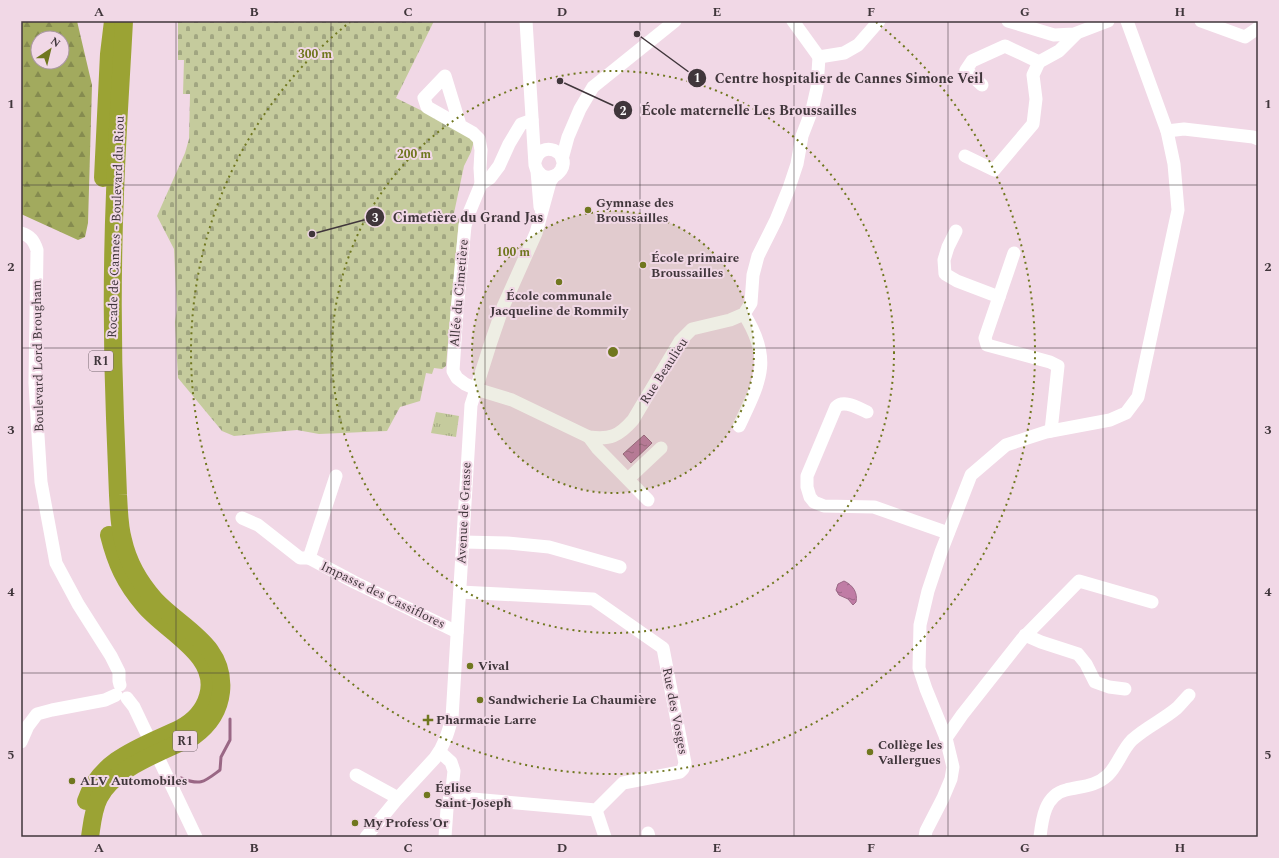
<svg xmlns="http://www.w3.org/2000/svg" width="1279" height="858" font-family="Spectral,serif">
	<style>
		.grass { fill: url(#grass-tufts) }
		.forest { fill: url(#forest-firs); fill-rule: evenodd }
		.cemetery { fill: url(#cemetery-stones) }
		.water { fill: url(#water-ripples); stroke: #9a6785 }
		.lines { fill: none; stroke-linecap: round; stroke-linejoin: round }
		.stream { stroke: #9a6785; stroke-width: 3 }
		.minor { stroke: #fff; stroke-width: 13 }
		.highway { stroke: #9ba334; stroke-width: 18 }
		.grid { fill: none; stroke: #40363b; stroke-width: 1; stroke-opacity: 0.55 }
		.ring { fill: none; stroke: #70771f; stroke-width: 2; stroke-dasharray: 2 4 }
		.poi-dot { fill: #70771f; stroke: #f1d8e6; stroke-width: 1.5 }
		.labels { text-anchor: middle; dominant-baseline: central; stroke-width: 4; stroke-linejoin: round; paint-order: stroke }
		.shield { fill: #f1d8e6; stroke: #75676e; stroke-width: 1 }
		.shield-label { font-size: 12px; font-weight: bold; fill: #40363b }
		.poi-label { font-size: 13px; font-weight: bold; fill: #40363b; stroke: #f1d8e6; text-anchor: start }
		.street-label { font-size: 13px; fill: #40363b; stroke: #f1d8e6 }
		.centre { fill: #70771f; stroke: #f1d8e6; stroke-width: 2 }
		.ring-label { font-size: 12px; text-anchor: middle; font-weight: bold; fill: #70771f; stroke: #f1d8e6; stroke-width: 4; stroke-linejoin: round; paint-order: stroke }
		.leader { fill: none; stroke: #40363b; stroke-width: 1.5 }
		.callout-dot { fill: #40363b; stroke: #f1d8e6; stroke-width: 1.5 }
		.mark-label { font-size: 12px; text-anchor: middle; font-weight: bold; fill: #fff }
		.callout-label { font-size: 14px; text-anchor: middle; font-weight: bold; fill: #40363b; stroke: #f1d8e6; stroke-width: 4; stroke-linejoin: round; paint-order: stroke }
		.neatline { fill: none; stroke: #40363b; stroke-width: 1.5 }
		.grid-label { font-size: 13px; text-anchor: middle; font-weight: bold; fill: #40363b }
	</style>
	<defs>
		<pattern id="grass-tufts" width="24" height="20" patternUnits="userSpaceOnUse"><rect width="24" height="20" fill="#c5cb9d"/><path d="M3 7l-1-3M5 7V3M7 7l1-3M15 17l-1-3M17 17v-4M19 17l1-3" fill="none" stroke="#a1a681"/></pattern>
		<pattern id="forest-firs" width="22" height="20" patternUnits="userSpaceOnUse"><rect width="22" height="20" fill="#a2aa5e"/><path d="M5 1l3.5 6h-7zM16 11l3.5 6h-7z" fill="#858b4f"/></pattern>
		<pattern id="cemetery-stones" width="16" height="16" patternUnits="userSpaceOnUse"><rect width="16" height="16" fill="#c5cb9d"/><path d="M2 7V4a2 2 0 0 1 4 0v3zM10 15v-3a2 2 0 0 1 4 0v3z" fill="#a1a681"/></pattern>
		<pattern id="water-ripples" width="26" height="14" patternUnits="userSpaceOnUse"><rect width="26" height="14" fill="#c07ca5"/><path d="M2 4q2-2 4 0t4 0M15 11q2-2 4 0t4 0" fill="none" stroke="#9d6688"/></pattern>
	</defs>
	<rect width="100%" height="100%" fill="#f1d8e6"/>
	<polygon class="grass" points="436,412 459,416 456,437 431,433"/>
	<path class="forest" d="M21 21H77L92 85 88 223 85 237 78 240 21 214ZM38 38H62V62H38Z"/>
	<polygon class="cemetery" points="178,21 434,21 396,98 475,137 471,152 464,166 454,213 459,219 446,366 442,369 434,368 432,374 426,373 420,401 400,407 387,431 319,434 297,430 234,436 222,431 178,378 175,322 177,309 174,249 157,216 185,153 189,139 190,94 183,94 184,60 178,60"/>
	<g class="water">
		<polygon points="644,435 652,443 631,463 623,454"/>
		<path d="M844 581C853 585 858 593 856 602L853 605 848 599 839 595 836 590 838 584Z"/>
	</g>
	<g class="lines">
		<path class="stream" d="M181 778C201 786 204 782 220 770L221 757 230 740V719"/>
		<g class="minor">
			<path d="M526 21 535 165C537 174 545 180 554 176 557 175 559 173 561 170 572 152 540 138 535 162"/>
			<polyline points="793,21 819,57"/>
			<polyline points="1008,21 1054,35 1074,34 1108,21"/>
			<polyline points="1201,21 1245,37 1258,28"/>
			<polyline points="819,57 844,53 858,45 879,21"/>
			<polyline points="982,85 966,70 972,61 1005,46 1039,62"/>
			<path d="M460 125 445 76 424 98 427 107 473 133 479 139 481 150 480 168 481 184 469 213 465 226 457 311 453 371 457 378 465 384 476 389 512 400 589 437C610 440 619 436 633 420L680 341 692 329 730 320 744 314 751 303 753 275 758 256 776 220 789 188 797 164 802 136 812 110 817 88 819 57"/>
			<polyline points="1167,131 1184,129 1253,137 1258,139"/>
			<polyline points="965,156 994,170 1033,124 1036,99 1033,75 1039,62 1059,51 1076,34"/>
			<polyline points="562,159 568,137 580,109 593,87 675,21"/>
			<polyline points="537,171 540,207"/>
			<polyline points="481,184 490,178 499,166 509,144 521,124 532,120"/>
			<polyline points="956,231 948,247 944,260 945,274 957,281 999,297"/>
			<path d="M21 233C31 236 34 241 37 250L35 383 38 435 41 482 56 563 78 604 111 656 119 672V681L120 685"/>
			<polyline points="1014,253 985,338 987,345 1050,362 1058,366 1051,431"/>
			<path d="M867 412C858 408 844 399 836 407L807 476V487L810 497 814 502 824 506 874 507 948 533"/>
			<path d="M739 426C760 381 773 360 744 314"/>
			<polyline points="589,437 598,449 648,500"/>
			<polyline points="336,476 309,558 354,582 457,632"/>
			<polyline points="628,479 661,448"/>
			<polyline points="242,518 258,525 300,558 309,558"/>
			<polyline points="463,542 507,543 549,547 620,567"/>
			<polyline points="1025,635 1041,642 1078,654 1086,664 1095,682 1109,687 1125,689"/>
			<polyline points="127,698 134,707 196,837"/>
			<polyline points="946,738 962,715 1022,639 1079,581 1152,602"/>
			<polyline points="21,742 28,726 37,714 52,710 105,700 116,695"/>
			<polyline points="440,752 451,762 454,771 452,789 447,809 445,837"/>
			<polyline points="356,775 398,798"/>
			<polyline points="450,797 596,810 623,783 680,772 683,769 685,763 663,648 593,599 460,592"/>
			<polyline points="596,810 605,837"/>
			<polyline points="648,833 649,837"/>
			<path d="M366 837 398 798 435 758C444 746 448 733 452 718L471 405 490 345 503 307 536 233 550 182 554 176"/>
			<polyline points="925,837 926,831 943,798 951,779 953,767 946,738 926,689 919,668 920,625 928,591 941,552 971,475 1006,445 1046,432 1110,420 1126,413 1138,397 1178,210 1174,164 1167,131 1127,21"/>
			<path d="M1040 837C1042 819 1045 795 1066 790 1081 786 1095 787 1108 775 1118 765 1122 750 1132 740 1146 727 1163 720 1177 708 1181 704 1185 699 1189 695"/>
		</g>
		<g class="highway">
			<polyline points="103,178 109,54 113,21"/>
			<path d="M86 801C100 758 144 746 181 728 194 721 204 710 208 696 220 655 166 632 144 605 125 583 116 563 109 535"/>
			<path d="M90 837C92 824 93 810 99 798 114 767 165 751 194 736 209 725 219 710 221 692 226 645 182 629 155 600 140 583 128 563 123 540 119 526 119 510 118 495 117 469 116 444 115 418 112 343 112 268 115 193 117 136 121 78 124 21"/>
		</g>
	</g>
	<path class="grid" d="M176 21V837M331 21V837M485 21V837M640 21V837M794 21V837M948 21V837M1103 21V837M21 185H1258M21 348H1258M21 510H1258M21 673H1258"/>
	<circle cx="613" cy="352" r="141" fill="#70771f" fill-opacity=".12"/>
	<g class="ring">
		<circle cx="613" cy="352" r="141"/>
		<circle cx="613" cy="352" r="281"/>
		<path d="M876 22A422 422 0 1 1 350 22"/>
	</g>
	<g class="poi-dot">
		<circle cx="588" cy="210" r="4"/>
		<circle cx="643" cy="265" r="4"/>
		<circle cx="559" cy="282" r="4"/>
		<circle cx="470" cy="666" r="4"/>
		<circle cx="480" cy="700" r="4"/>
		<path d="M426 714h4v4h4v4h-4v4h-4v-4h-4v-4h4z"/>
		<circle cx="870" cy="752" r="4"/>
		<circle cx="72" cy="781" r="4"/>
		<circle cx="427" cy="795" r="4"/>
		<circle cx="355" cy="823" r="4"/>
	</g>
	<g class="labels">
		<g class="shield">
			<rect x="89" y="351" width="24" height="20" rx="3"/>
			<rect x="173" y="731" width="24" height="20" rx="3"/>
		</g>
		<g class="shield-label">
			<text x="101" y="361">R1</text>
			<text x="185" y="741">R1</text>
		</g>
		<g class="poi-label">
			<text x="596" y="203">Gymnase des<tspan x="596" dy="15">Broussailles</tspan></text>
			<text x="651" y="258">École primaire<tspan x="651" dy="15">Broussailles</tspan></text>
			<text x="559" y="296" text-anchor="middle">École communale<tspan x="559" dy="15">Jacqueline de Rommily</tspan></text>
			<text x="478" y="666">Vival</text>
			<text x="488" y="700">Sandwicherie La Chaumière</text>
			<text x="436" y="720">Pharmacie Larre</text>
			<text x="878" y="745">Collège les<tspan x="878" dy="15">Vallergues</tspan></text>
			<text x="80" y="781">ALV Automobiles</text>
			<text x="435" y="788">Église<tspan x="435" dy="15">Saint-Joseph</tspan></text>
			<text x="363" y="823">My Profess'Or</text>
		</g>
		<g class="street-label">
			<text transform="translate(116 227) rotate(-88)">Rocade de Cannes - Boulevard du Riou</text>
			<text transform="translate(459 293) rotate(-85)">Allée du Cimetière</text>
			<text transform="translate(38 356) rotate(-91)">Boulevard Lord Brougham</text>
			<text transform="translate(664 371) rotate(-57)">Rue Beaulieu</text>
			<text transform="translate(464 513) rotate(-87)">Avenue de Grasse</text>
			<text transform="translate(383 595) rotate(26)">Impasse des Cassiflores</text>
			<text transform="translate(675 711) rotate(79)">Rue des Vosges</text>
		</g>
	</g>
	<circle cx="613" cy="352" r="6" class="centre"/>
	<g class="ring-label">
		<text x="315" y="58">300 m</text>
		<text x="414" y="158">200 m</text>
		<text x="513" y="256">100 m</text>
	</g>
	<path class="leader" d="M637 34L697 78M560 81L623 110M312 234L375 217"/>
	<g class="callout-dot">
		<circle cx="637" cy="34" r="4"/>
		<circle cx="560" cy="81" r="4"/>
		<circle cx="312" cy="234" r="4"/>
		<circle cx="697" cy="78" r="10"/>
		<circle cx="623" cy="110" r="10"/>
		<circle cx="375" cy="217" r="10"/>
	</g>
	<g class="mark-label">
		<text x="697" y="82">1</text>
		<text x="623" y="115">2</text>
		<text x="375" y="222">3</text>
	</g>
	<g class="callout-label">
		<text x="849" y="83">Centre hospitalier de Cannes Simone Veil</text>
		<text x="749" y="115">École maternelle Les Broussailles</text>
		<text x="468" y="222">Cimetière du Grand Jas</text>
	</g>
	<rect width="1279" height="858" fill="none" stroke="#f1d8e6" stroke-width="44"/>
	<g transform="translate(50 50) rotate(35)"><circle r="19" fill="#f1d8e6" stroke="#aa97a2"/>
	<path d="M0-3L7 15L0 10L-7 15Z" fill="#70771f"/>
	<text y="-6" font-size="11" font-weight="bold" text-anchor="middle" fill="#40363b">N</text>
	</g>
	<rect x="22" y="22" width="1235" height="814" class="neatline"/>
	<g class="grid-label">
		<text x="99" y="16">A</text>
		<text x="254" y="16">B</text>
		<text x="408" y="16">C</text>
		<text x="562" y="16">D</text>
		<text x="717" y="16">E</text>
		<text x="871" y="16">F</text>
		<text x="1025" y="16">G</text>
		<text x="1180" y="16">H</text>
		<text x="11" y="108">1</text>
		<text x="1268" y="108">1</text>
		<text x="11" y="271">2</text>
		<text x="1268" y="271">2</text>
		<text x="11" y="434">3</text>
		<text x="1268" y="434">3</text>
		<text x="11" y="596">4</text>
		<text x="1268" y="596">4</text>
		<text x="11" y="759">5</text>
		<text x="1268" y="759">5</text>
		<text x="99" y="852">A</text>
		<text x="254" y="852">B</text>
		<text x="408" y="852">C</text>
		<text x="562" y="852">D</text>
		<text x="717" y="852">E</text>
		<text x="871" y="852">F</text>
		<text x="1025" y="852">G</text>
		<text x="1180" y="852">H</text>
	</g>
</svg>
